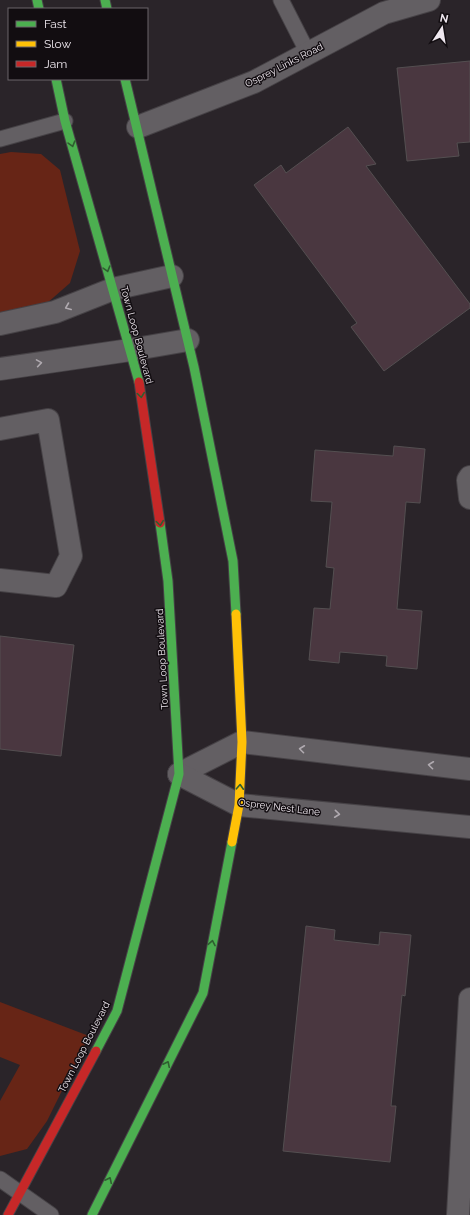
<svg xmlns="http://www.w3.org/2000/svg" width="470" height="1215" font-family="Raleway,sans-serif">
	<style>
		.green { fill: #672516 }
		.building { fill: #4a3740; stroke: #544f51 }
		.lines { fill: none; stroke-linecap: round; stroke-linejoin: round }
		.lane-casing { stroke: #464246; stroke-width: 17 }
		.street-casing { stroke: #464246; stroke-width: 24 }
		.fast-casing { stroke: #464246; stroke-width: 11 }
		.slow-casing { stroke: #464246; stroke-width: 11 }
		.jam-casing { stroke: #464246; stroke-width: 11 }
		.lane { stroke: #635f63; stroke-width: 15 }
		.street { stroke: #635f63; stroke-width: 22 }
		.fast { stroke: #4caf50; stroke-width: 9 }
		.slow { stroke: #ffc107; stroke-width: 9 }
		.jam { stroke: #c62828; stroke-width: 9 }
		.oneway { stroke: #2f5e30 }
		.oneway2 { stroke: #b0aab0 }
		.labels { text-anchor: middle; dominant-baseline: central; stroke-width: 3; stroke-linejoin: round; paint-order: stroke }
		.street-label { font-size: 10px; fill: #efe8ef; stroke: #120d11 }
	</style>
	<rect width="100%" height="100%" fill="#2a2429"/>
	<g class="green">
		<polygon points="11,152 41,154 60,170 80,251 70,283 46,304 0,316 0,154"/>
		<polygon points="0,1002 89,1036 47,1121 27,1149 0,1156 0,1101 20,1065 0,1057"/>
	</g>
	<g class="building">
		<polygon points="470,61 470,142 457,143 459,156 407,161 397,68"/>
		<polygon points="348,127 376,164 366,166 470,304 470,308 384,371 351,327 357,323 254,185 281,165 286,173"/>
		<polygon points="394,446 425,449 420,503 406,502 397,609 422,611 417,669 386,666 387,656 340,652 339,663 309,660 314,608 330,609 334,568 326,567 332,502 311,501 315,450 393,456"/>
		<polygon points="0,636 74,645 61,756 0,749"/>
		<polygon points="306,926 335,930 334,940 379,945 380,932 411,935 405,996 402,995 391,1106 396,1106 390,1162 283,1151"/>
	</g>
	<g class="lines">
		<defs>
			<g id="lane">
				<polyline points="281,0 308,53"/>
				<polyline points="0,139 65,121"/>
				<polyline points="0,1179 51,1215"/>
			</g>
			<g id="street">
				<polyline points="138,127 254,82 384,13 429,0"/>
				<polyline points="0,324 55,312 113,289 172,276"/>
				<polyline points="0,369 130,350 188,340"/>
				<polyline points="0,429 48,420 71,556 56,586 0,580"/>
				<polyline points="470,477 468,480 470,498"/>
				<polyline points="179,774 242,742 470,769"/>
				<polyline points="179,774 239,805 470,827"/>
				<polyline points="458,1215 470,999"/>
			</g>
			<g id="fast">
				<polyline points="37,0 39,9"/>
				<polyline points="105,0 107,9"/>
				<polyline points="56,79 65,121 139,382"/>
				<polyline points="125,79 194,367 233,561 236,614"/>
				<polyline points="96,1051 117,1011 179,774 168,581 160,523"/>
				<polyline points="92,1215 203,993 232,842"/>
			</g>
			<polyline id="slow" points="232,842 239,805 242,742 236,614"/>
			<g id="jam">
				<polyline points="139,382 160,523"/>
				<polyline points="8,1215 96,1051"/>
			</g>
		</defs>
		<use href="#lane" class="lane-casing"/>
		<use href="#street" class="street-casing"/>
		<use href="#fast" class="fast-casing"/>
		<use href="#slow" class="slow-casing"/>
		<use href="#jam" class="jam-casing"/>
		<use href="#lane" class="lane"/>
		<use href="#street" class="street"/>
		<use href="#fast" class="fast"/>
		<use href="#slow" class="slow"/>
		<use href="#jam" class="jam"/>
	</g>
	<defs><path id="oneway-chevron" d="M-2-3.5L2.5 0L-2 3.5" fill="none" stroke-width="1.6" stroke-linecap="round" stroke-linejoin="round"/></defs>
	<g class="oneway">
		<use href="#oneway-chevron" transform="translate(72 144) rotate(74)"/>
		<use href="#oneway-chevron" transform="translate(107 269) rotate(74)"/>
		<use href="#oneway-chevron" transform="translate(141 395) rotate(82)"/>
		<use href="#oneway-chevron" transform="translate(160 523) rotate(82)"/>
		<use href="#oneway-chevron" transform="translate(240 787) rotate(-87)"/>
		<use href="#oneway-chevron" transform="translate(212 943) rotate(-79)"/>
		<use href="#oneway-chevron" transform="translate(167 1064) rotate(-64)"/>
		<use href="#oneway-chevron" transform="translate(109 1180) rotate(-64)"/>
	</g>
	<g class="oneway2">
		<use href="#oneway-chevron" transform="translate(68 307) rotate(158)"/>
		<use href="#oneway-chevron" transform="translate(39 363) rotate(-9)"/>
		<use href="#oneway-chevron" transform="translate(302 749) rotate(-173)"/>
		<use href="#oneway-chevron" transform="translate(431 765) rotate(-173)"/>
		<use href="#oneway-chevron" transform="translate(337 814) rotate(6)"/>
	</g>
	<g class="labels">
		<g class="street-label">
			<text transform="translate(284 65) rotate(-27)">Osprey Links Road</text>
			<text transform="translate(137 335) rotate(75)">Town Loop Boulevard</text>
			<text transform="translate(162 659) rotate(-93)">Town Loop Boulevard</text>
			<text transform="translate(279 807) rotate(7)">Osprey Nest Lane</text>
			<text transform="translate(84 1047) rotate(-63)">Town Loop Boulevard</text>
		</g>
	</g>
	<rect x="8" y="8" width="140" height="72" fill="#120d11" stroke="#6a656a"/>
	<rect x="16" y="21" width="20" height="6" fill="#4caf50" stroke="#6a656a"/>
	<text x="44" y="28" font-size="12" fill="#efe8ef">Fast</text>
	<rect x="16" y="41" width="20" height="6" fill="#ffc107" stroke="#6a656a"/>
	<text x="44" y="48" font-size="12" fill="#efe8ef">Slow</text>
	<rect x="16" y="61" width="20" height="6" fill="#c62828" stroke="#6a656a"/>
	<text x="44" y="68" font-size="12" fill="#efe8ef">Jam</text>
	<g transform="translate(442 28) rotate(12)" stroke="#120d11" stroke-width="3" paint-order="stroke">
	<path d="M0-3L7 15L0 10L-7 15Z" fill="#efe8ef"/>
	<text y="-6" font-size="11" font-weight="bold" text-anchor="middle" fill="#efe8ef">N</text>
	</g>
</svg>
